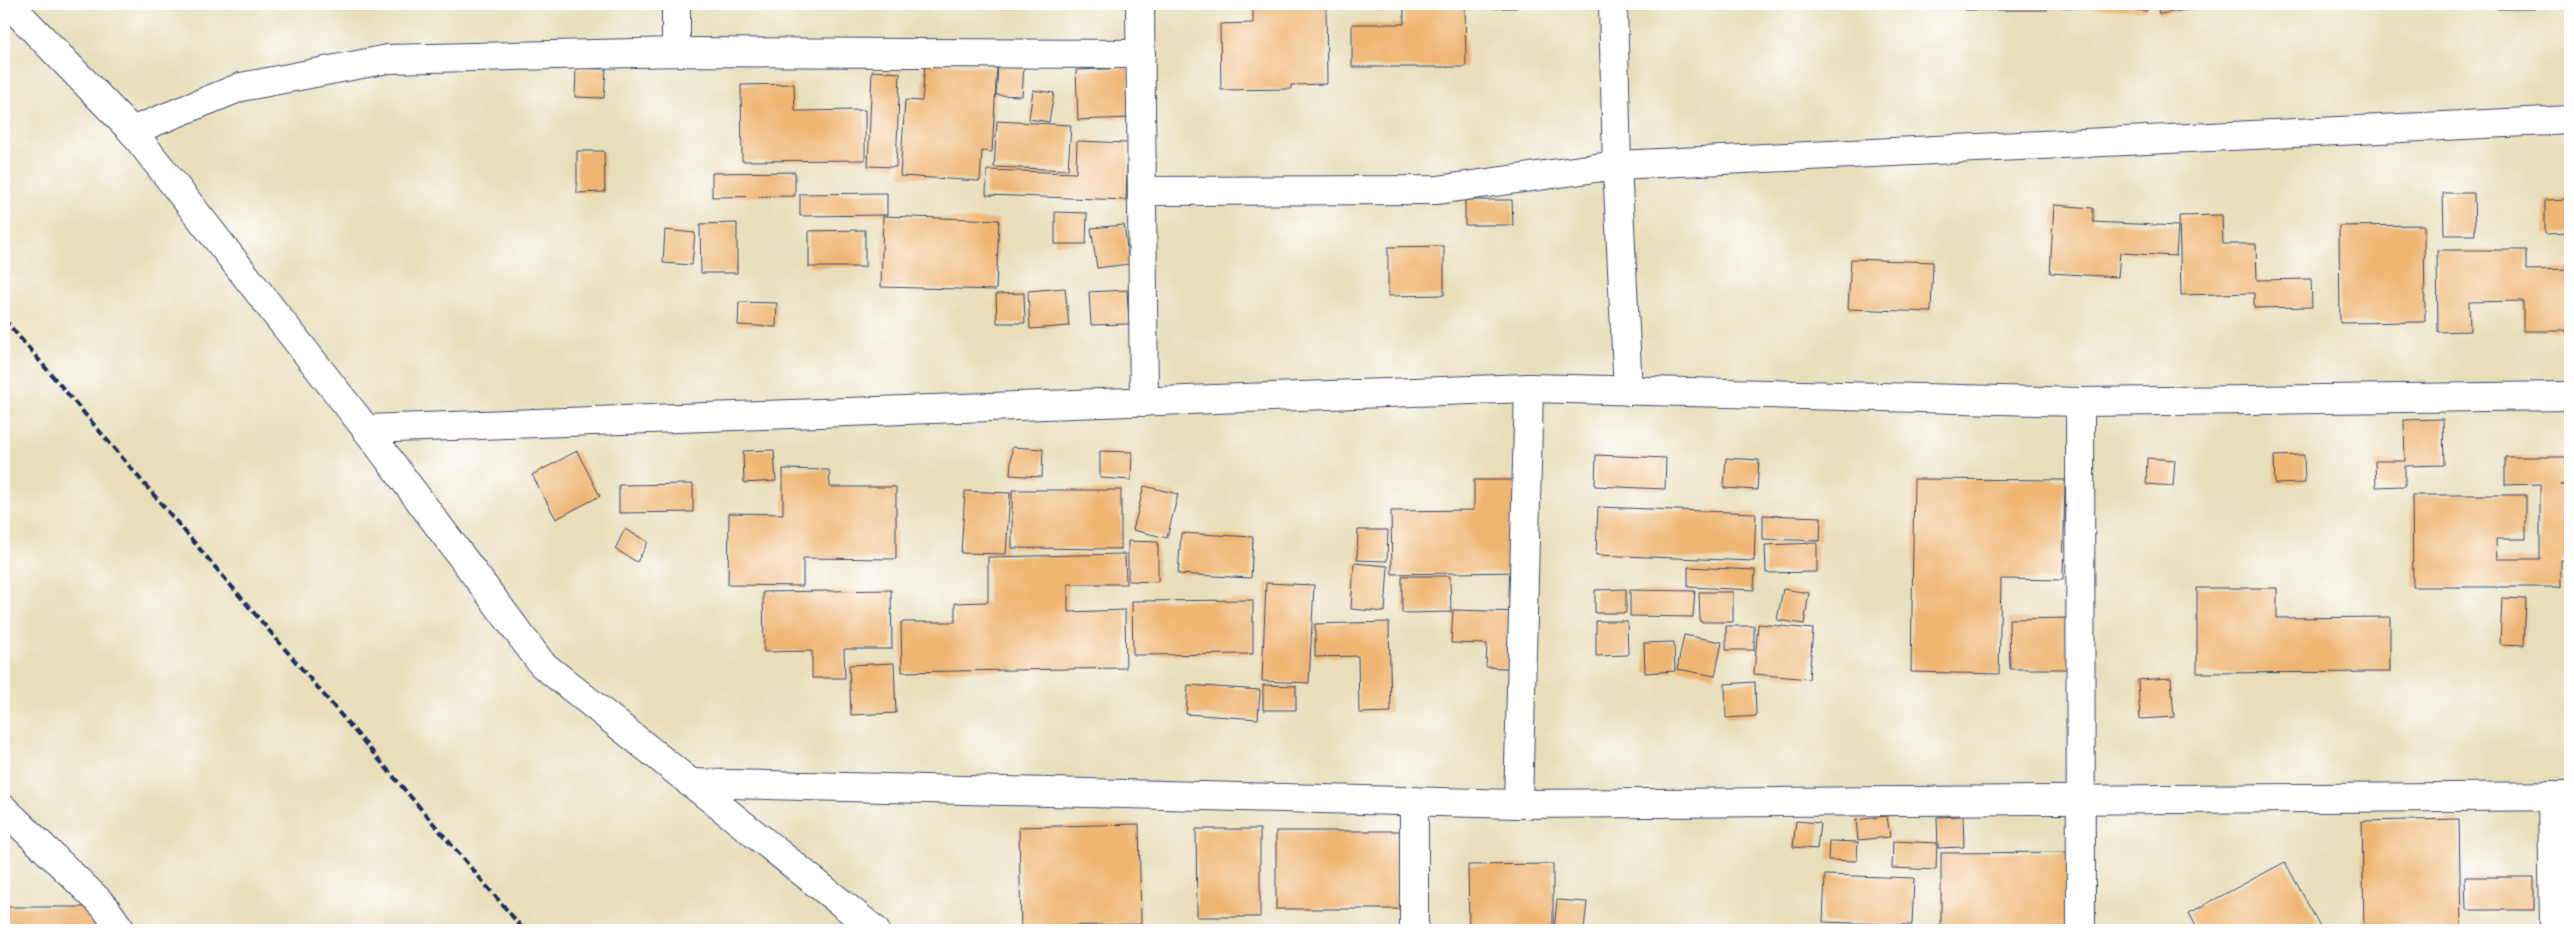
<svg xmlns="http://www.w3.org/2000/svg" width="2574" height="934" font-family="'IM FELL English',serif">
	<style>
		.building { fill: #efb572 }
		.lines { fill: none; stroke-linecap: round; stroke-linejoin: round }
		.minor-casing { stroke: #3a496c; stroke-width: 30 }
		.minor { stroke: #fff; stroke-width: 28 }
		.rail { stroke: #1b2f5e; stroke-width: 4; stroke-dasharray: 8 4; stroke-linecap: butt }
	</style>
	<rect width="100%" height="100%" fill="#fff"/>
	<filter id="ink" filterUnits="userSpaceOnUse"><feTurbulence type="fractalNoise" baseFrequency=".02" numOctaves="2"/><feDisplacementMap in="SourceGraphic" scale="10" xChannelSelector="R" yChannelSelector="G"/><feConvolveMatrix kernelMatrix="1 2 1 2 8 2 1 2 1" color-interpolation-filters="sRGB"/></filter>
	<filter id="wash" filterUnits="userSpaceOnUse"><feTurbulence type="fractalNoise" baseFrequency=".0096" numOctaves="4" result="noise"/><feDisplacementMap in="SourceGraphic" scale="20" xChannelSelector="R" yChannelSelector="G"/><feGaussianBlur stdDeviation="1.12" result="paint"/><feColorMatrix in="noise" values="0 0 0 0 0 0 0 0 0 0 0 0 0 0 0 0 0 1.4 0 .05"/><feComposite in="paint" operator="in"/></filter>
	<g filter="url(#wash)">
		<rect width="100%" height="100%" fill="#e8deba"/>
		<g id="blocks">
			<g class="building">
				<polygon points="365,4 388,4 388,5 366,8"/>
				<polygon points="1253,4 1326,4 1327,84 1291,85 1291,89 1221,90 1220,24 1253,23"/>
				<polygon points="1404,4 1465,4 1466,67 1352,67 1352,24 1404,24"/>
				<rect x="1467" y="4" width="49" height="4"/>
				<rect x="1964" y="4" width="83" height="6"/>
				<polygon points="2059,4 2147,4 2147,11 2059,7"/>
				<polygon points="2157,4 2214,4 2214,6 2159,14"/>
				<polygon points="2242,4 2277,4 2277,8 2242,6"/>
				<rect x="2498" y="4" width="36" height="5"/>
				<polygon points="925,63 997,68 992,152 982,151 980,181 900,176 905,100 922,101"/>
				<polygon points="998,66 1024,67 1022,96 996,95"/>
				<polygon points="576,68 606,69 604,98 575,97"/>
				<polygon points="1128,68 1130,118 1078,120 1076,70"/>
				<polygon points="872,71 900,73 896,167 868,166"/>
				<polygon points="794,84 795,111 865,110 865,160 742,161 741,85"/>
				<polygon points="1033,90 1054,93 1049,122 1029,119"/>
				<polygon points="997,121 1071,125 1068,170 994,167"/>
				<polygon points="1077,141 1128,143 1126,200 986,195 987,170 1076,173"/>
				<polygon points="577,151 604,151 605,192 577,193"/>
				<polygon points="795,172 795,196 712,197 712,173"/>
				<polygon points="887,193 887,215 800,216 800,194"/>
				<polygon points="2443,193 2474,193 2475,235 2444,235"/>
				<polygon points="2570,199 2570,233 2545,234 2545,200"/>
				<polygon points="1465,200 1512,200 1513,225 1465,225"/>
				<polygon points="2054,205 2093,208 2093,222 2178,226 2176,256 2120,253 2118,277 2050,273"/>
				<polygon points="1055,212 1087,213 1086,244 1055,244"/>
				<polygon points="2222,215 2223,244 2256,244 2257,280 2311,279 2312,307 2254,308 2254,293 2181,295 2179,216"/>
				<polygon points="883,216 999,220 996,290 881,287"/>
				<polygon points="737,223 737,273 701,273 700,224"/>
				<polygon points="1124,225 1129,264 1097,268 1091,228"/>
				<polygon points="2424,225 2425,322 2340,323 2339,226"/>
				<polygon points="665,230 695,233 692,265 663,263"/>
				<polygon points="865,230 865,267 809,267 809,231"/>
				<polygon points="1444,246 1444,295 1388,296 1388,247"/>
				<polygon points="2437,250 2526,250 2526,270 2570,269 2570,331 2523,331 2523,301 2469,302 2470,331 2438,332"/>
				<polygon points="1851,259 1933,262 1931,312 1848,309"/>
				<polygon points="1065,288 1069,326 1030,329 1028,291"/>
				<polygon points="1127,290 1129,324 1091,325 1089,292"/>
				<polygon points="1024,293 1025,323 997,323 996,294"/>
				<polygon points="739,302 777,303 776,327 738,325"/>
				<polygon points="2443,419 2444,465 2405,466 2405,486 2376,487 2375,461 2405,461 2404,420"/>
				<polygon points="1012,447 1043,449 1042,477 1010,475"/>
				<polygon points="774,450 776,481 744,483 743,451"/>
				<polygon points="577,451 600,496 556,519 532,475"/>
				<polygon points="1100,451 1132,452 1131,480 1100,478"/>
				<polygon points="1596,455 1666,458 1665,489 1595,486"/>
				<polygon points="2304,455 2305,483 2275,484 2274,456"/>
				<polygon points="2505,457 2566,457 2567,484 2560,485 2568,485 2570,560 2561,560 2561,587 2413,587 2412,495 2526,495 2526,539 2496,539 2497,559 2540,559 2540,484 2505,485"/>
				<polygon points="1726,458 1759,460 1757,490 1724,488"/>
				<polygon points="2147,458 2175,460 2173,486 2146,484"/>
				<polygon points="783,469 829,470 830,487 896,487 896,559 803,558 803,586 728,585 729,513 783,514"/>
				<polygon points="1914,479 2065,480 2063,580 2001,579 1999,674 1911,672"/>
				<polygon points="1474,480 1519,480 1520,572 1392,574 1391,511 1474,510"/>
				<polygon points="693,484 693,512 619,513 619,485"/>
				<polygon points="1144,486 1178,494 1167,538 1133,530"/>
				<polygon points="1012,490 1121,490 1121,549 1012,548"/>
				<polygon points="965,491 1010,493 1006,554 961,553"/>
				<polygon points="1598,507 1756,513 1754,561 1596,555"/>
				<polygon points="1763,515 1821,517 1820,541 1763,539"/>
				<polygon points="625,529 648,542 637,562 615,549"/>
				<polygon points="1358,530 1388,530 1387,561 1357,560"/>
				<polygon points="1181,533 1253,537 1251,578 1178,574"/>
				<polygon points="1128,541 1158,542 1158,582 1128,581"/>
				<polygon points="1817,543 1817,572 1766,573 1765,545"/>
				<polygon points="1125,554 1126,584 1068,584 1068,612 1125,610 1126,668 902,672 901,622 955,622 955,603 988,602 988,557"/>
				<polygon points="1354,563 1388,566 1385,612 1351,609"/>
				<polygon points="1688,567 1755,570 1754,590 1688,587"/>
				<polygon points="1402,576 1450,576 1451,612 1402,613"/>
				<polygon points="1266,583 1314,585 1309,683 1262,681"/>
				<polygon points="2197,588 2277,588 2277,618 2390,617 2390,672 2197,673"/>
				<polygon points="1626,589 1626,613 1595,613 1595,590"/>
				<polygon points="1783,589 1809,593 1804,624 1777,620"/>
				<polygon points="891,590 892,649 844,649 845,678 812,678 812,651 764,652 763,592"/>
				<polygon points="1630,590 1695,591 1693,617 1630,616"/>
				<polygon points="1699,592 1733,592 1733,622 1700,622"/>
				<polygon points="2502,598 2526,599 2524,645 2500,644"/>
				<polygon points="1253,600 1253,654 1133,655 1132,601"/>
				<polygon points="1453,610 1523,612 1520,669 1486,667 1487,644 1451,643"/>
				<polygon points="2073,618 2073,669 2010,669 2009,619"/>
				<polygon points="1596,621 1627,621 1628,655 1596,656"/>
				<polygon points="1389,622 1391,712 1359,713 1358,656 1315,657 1315,624"/>
				<polygon points="1758,624 1813,629 1809,679 1754,674"/>
				<rect x="1726" y="626" width="28" height="24"/>
				<polygon points="1684,635 1722,642 1715,676 1677,669"/>
				<polygon points="1674,642 1675,671 1645,673 1644,643"/>
				<polygon points="894,663 896,713 851,715 849,665"/>
				<polygon points="2171,678 2174,717 2140,719 2138,680"/>
				<polygon points="1755,682 1756,716 1726,718 1725,684"/>
				<polygon points="1188,685 1260,690 1258,719 1186,714"/>
				<polygon points="1263,685 1296,686 1296,710 1263,710"/>
				<polygon points="1887,816 1890,837 1858,840 1856,820"/>
				<polygon points="1963,816 1964,847 1938,848 1937,817"/>
				<polygon points="2459,819 2461,930 2364,930 2362,821"/>
				<polygon points="1796,821 1820,823 1817,849 1793,847"/>
				<polygon points="1139,824 1141,924 1065,926 1065,930 1021,930 1019,827"/>
				<polygon points="1196,829 1260,829 1260,917 1197,917"/>
				<rect x="1276" y="831" width="126" height="78"/>
				<polygon points="1829,841 1858,842 1857,861 1828,860"/>
				<polygon points="1893,841 1937,843 1936,870 1892,868"/>
				<polygon points="2074,852 2074,930 1941,930 1941,853"/>
				<polygon points="2285,862 2322,930 2198,930 2189,913"/>
				<polygon points="1553,864 1553,928 1469,928 1468,865"/>
				<polygon points="1825,875 1914,878 1912,925 1823,922"/>
				<polygon points="2465,877 2534,877 2534,910 2466,910"/>
				<polygon points="1557,900 1587,902 1584,930 1554,930"/>
				<rect x="4" y="907" width="100" height="23"/>
				<polygon points="1343,926 1343,930 1237,930 1237,927"/>
			</g>
		</g>
	</g>
	<g filter="url(#ink)">
		<use href="#blocks" fill-opacity="0" stroke="#3a496c" stroke-width="1"/>
		<g class="lines">
			<defs>
				<g id="minor">
					<polyline points="9,4 132,131 366,429 542,664 875,930"/>
					<polyline points="676,4 676,52"/>
					<polyline points="1140,4 1144,402"/>
					<polyline points="1613,4 1617,165 1628,391"/>
					<polyline points="132,131 241,87 388,59 676,52 1141,54"/>
					<polyline points="1142,191 1437,190 1617,165 2570,120"/>
					<polyline points="2080,402 2081,930"/>
					<polyline points="366,429 1529,388 2080,402 2570,396"/>
					<polyline points="690,783 1518,804 1529,388"/>
					<polyline points="2552,796 2554,930"/>
					<polyline points="1518,804 2570,796"/>
					<polyline points="4,809 104,906 121,930"/>
					<polyline points="1414,930 1414,801"/>
				</g>
			</defs>
			<use href="#minor" class="minor-casing"/>
			<use href="#minor" class="minor"/>
			<polyline class="rail" points="4,319 524,930"/>
		</g>
	</g>
	<rect width="2574" height="934" fill="none" stroke="#fff" stroke-width="20"/>
</svg>
